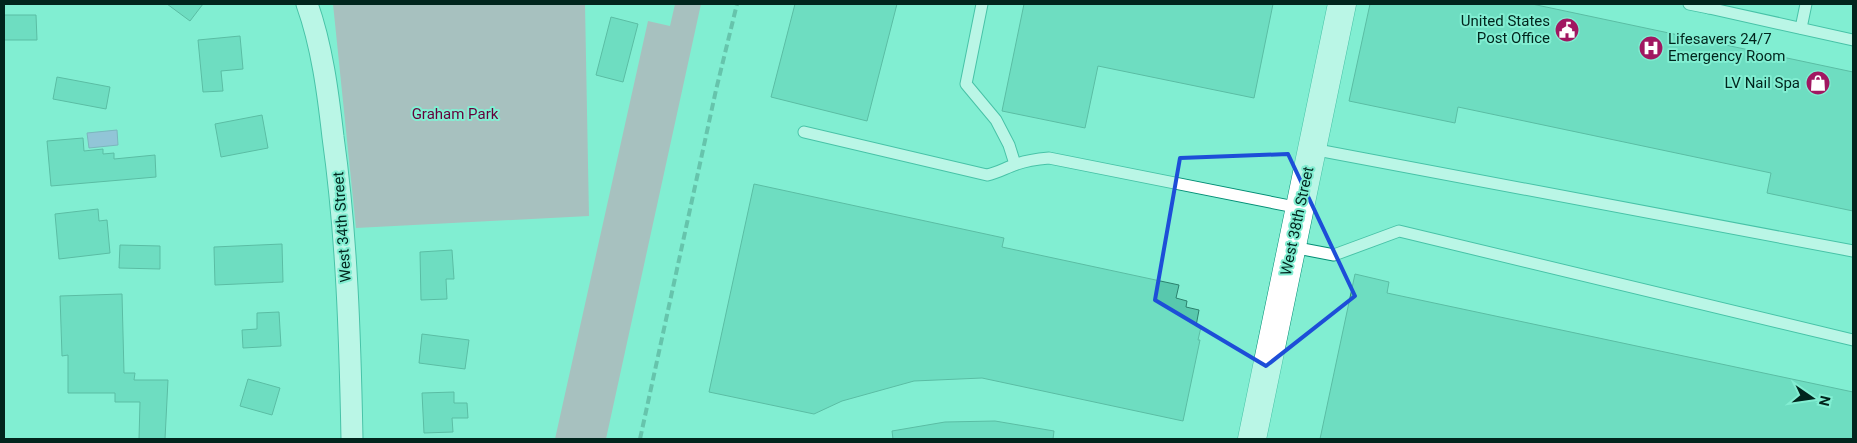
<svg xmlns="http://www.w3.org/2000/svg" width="1857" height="443" font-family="Roboto,sans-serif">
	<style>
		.green { fill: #d58ba8 }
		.water { fill: #a693de; stroke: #7472a4 }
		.building { fill: #58c8ad; stroke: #2b816d }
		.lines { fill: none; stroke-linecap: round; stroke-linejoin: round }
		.service-casing { stroke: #028e75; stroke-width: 13 }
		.minor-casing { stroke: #028e75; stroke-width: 23 }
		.tertiary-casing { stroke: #028e75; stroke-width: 29 }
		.service { stroke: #fff; stroke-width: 11 }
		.minor { stroke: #fff; stroke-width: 21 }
		.tertiary { stroke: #fff; stroke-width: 28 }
		.rail { stroke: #46917e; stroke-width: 4; stroke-dasharray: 8 4; stroke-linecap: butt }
		.marked { fill: none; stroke: #1d4ed8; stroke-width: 4; stroke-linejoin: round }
		.labels { text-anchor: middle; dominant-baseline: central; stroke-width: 4; stroke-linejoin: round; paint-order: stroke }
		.poi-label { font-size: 15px; fill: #01251d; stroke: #82eed2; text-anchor: end }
		.park-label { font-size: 15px; fill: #66003a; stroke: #82eed2 }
		.street-label { font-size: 15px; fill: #01251d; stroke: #82eed2 }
	</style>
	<rect width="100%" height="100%" fill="#82eed2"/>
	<g class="green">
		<polygon points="333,4 585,4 589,216 356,228"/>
		<polygon points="675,4 701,4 606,439 555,439 648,21 670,26"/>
	</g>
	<polygon class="water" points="117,130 118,145 89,148 87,133"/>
	<g class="building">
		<polygon points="167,4 203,4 190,21"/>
		<polygon points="795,4 897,4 867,121 771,97"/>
		<polygon points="1024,4 1273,4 1254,98 1098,66 1085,128 1002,111"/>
		<polygon points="1370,4 1532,4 1853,72 1853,211 1767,193 1771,173 1458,107 1455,123 1349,101"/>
		<polygon points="4,15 36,15 37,40 4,40"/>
		<polygon points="611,17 638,24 623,82 596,75"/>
		<polygon points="240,36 243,69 221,71 223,91 203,92 198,40"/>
		<polygon points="57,77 110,87 106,109 53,99"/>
		<polygon points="262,115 268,148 221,157 215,124"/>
		<polygon points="83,138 84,151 103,149 103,154 114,153 114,159 155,155 156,177 51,186 47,141"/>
		<polygon points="754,184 1004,238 1002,247 1179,285 1176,298 1187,301 1186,307 1199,310 1196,326 1201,327 1198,340 1200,340 1183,421 982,378 914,381 842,401 814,414 709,392"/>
		<polygon points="98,209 99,221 107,220 110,253 59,259 55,214"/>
		<polygon points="282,244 283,282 215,285 214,247"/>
		<polygon points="120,245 160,246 160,269 119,268"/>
		<polygon points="452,250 454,279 446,279 447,299 421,300 420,252"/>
		<polygon points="1355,274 1389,282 1387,293 1853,392 1853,439 1320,439"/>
		<polygon points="122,294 124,373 135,373 134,380 168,380 165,439 139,439 140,402 115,402 115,393 68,393 68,355 62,356 60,296"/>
		<polygon points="279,312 281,346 243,348 242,330 257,329 257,313"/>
		<polygon points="422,334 469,340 465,369 419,363"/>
		<polygon points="248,379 280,388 272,415 240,406"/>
		<polygon points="454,392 454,403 467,403 468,418 452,418 453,432 424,433 422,393"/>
		<polygon points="995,421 1054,431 1053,439 893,439 892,431 945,422"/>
	</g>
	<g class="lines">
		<defs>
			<g id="service">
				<polyline points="982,4 966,84 996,120 1009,145 1015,164"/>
				<polyline points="1689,4 1709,8 1709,4"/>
				<polyline points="1709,8 1853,40"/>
				<polyline points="1801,28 1806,4"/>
				<path d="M804 132 987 175C998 173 1007 167 1017 164 1028 160 1038 159 1049 158L1300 208"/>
				<polyline points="1312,149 1853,251"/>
				<polyline points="1292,247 1334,255 1399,231 1853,340"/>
			</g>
			<path id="minor" d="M307 4C322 46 328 93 333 137 347 237 350 338 352 439"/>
			<polyline id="tertiary" points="1252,439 1342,4"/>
		</defs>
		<use href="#service" class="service-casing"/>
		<use href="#minor" class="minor-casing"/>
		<use href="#tertiary" class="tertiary-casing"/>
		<use href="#service" class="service"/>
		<use href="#minor" class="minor"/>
		<use href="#tertiary" class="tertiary"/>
		<polyline class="rail" points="640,439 716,90 737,4"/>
	</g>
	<path d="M0 0H1857V443H0ZM1288 154 1355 296 1266 366 1155 300 1180 158Z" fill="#82eed2" fill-opacity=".55" fill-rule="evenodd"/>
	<path class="marked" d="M1288 154 1355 296 1266 366 1155 300 1180 158Z"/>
	<defs>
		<symbol id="civic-disc" viewBox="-11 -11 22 22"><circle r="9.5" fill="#a11761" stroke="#82eed2"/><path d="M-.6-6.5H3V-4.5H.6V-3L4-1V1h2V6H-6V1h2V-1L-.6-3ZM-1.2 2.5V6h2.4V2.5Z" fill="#fff"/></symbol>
		<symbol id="hospital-disc" viewBox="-11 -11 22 22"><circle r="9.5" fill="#a11761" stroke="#82eed2"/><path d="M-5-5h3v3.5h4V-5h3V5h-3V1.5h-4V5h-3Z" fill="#fff"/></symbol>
		<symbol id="shop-disc" viewBox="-11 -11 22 22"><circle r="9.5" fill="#a11761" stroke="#82eed2"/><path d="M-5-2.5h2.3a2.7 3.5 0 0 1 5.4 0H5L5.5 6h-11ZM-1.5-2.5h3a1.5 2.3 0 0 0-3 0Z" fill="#fff"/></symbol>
	</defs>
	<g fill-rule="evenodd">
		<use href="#civic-disc" x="1553" y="16" width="28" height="28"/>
		<use href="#hospital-disc" x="1637" y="34" width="28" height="28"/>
		<use href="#shop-disc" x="1804" y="69" width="28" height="28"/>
	</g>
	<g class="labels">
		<g class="poi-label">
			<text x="1550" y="21">United States<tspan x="1550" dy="17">Post Office</tspan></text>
			<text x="1668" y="39" text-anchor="start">Lifesavers 24/7<tspan x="1668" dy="17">Emergency Room</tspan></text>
			<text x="1800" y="83">LV Nail Spa</text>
		</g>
		<g class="park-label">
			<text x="455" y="114">Graham Park</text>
		</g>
		<g class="street-label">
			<text transform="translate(1297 221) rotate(-78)">West 38th Street</text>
			<text transform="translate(342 227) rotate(-94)">West 34th Street</text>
		</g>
	</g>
	<rect width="1857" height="443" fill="none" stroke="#01251d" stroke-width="10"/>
	<g transform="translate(1812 398) rotate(103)" stroke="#82eed2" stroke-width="4" paint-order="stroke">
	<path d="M0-4L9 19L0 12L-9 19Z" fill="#01251d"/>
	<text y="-8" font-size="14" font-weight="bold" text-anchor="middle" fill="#01251d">N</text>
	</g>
</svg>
